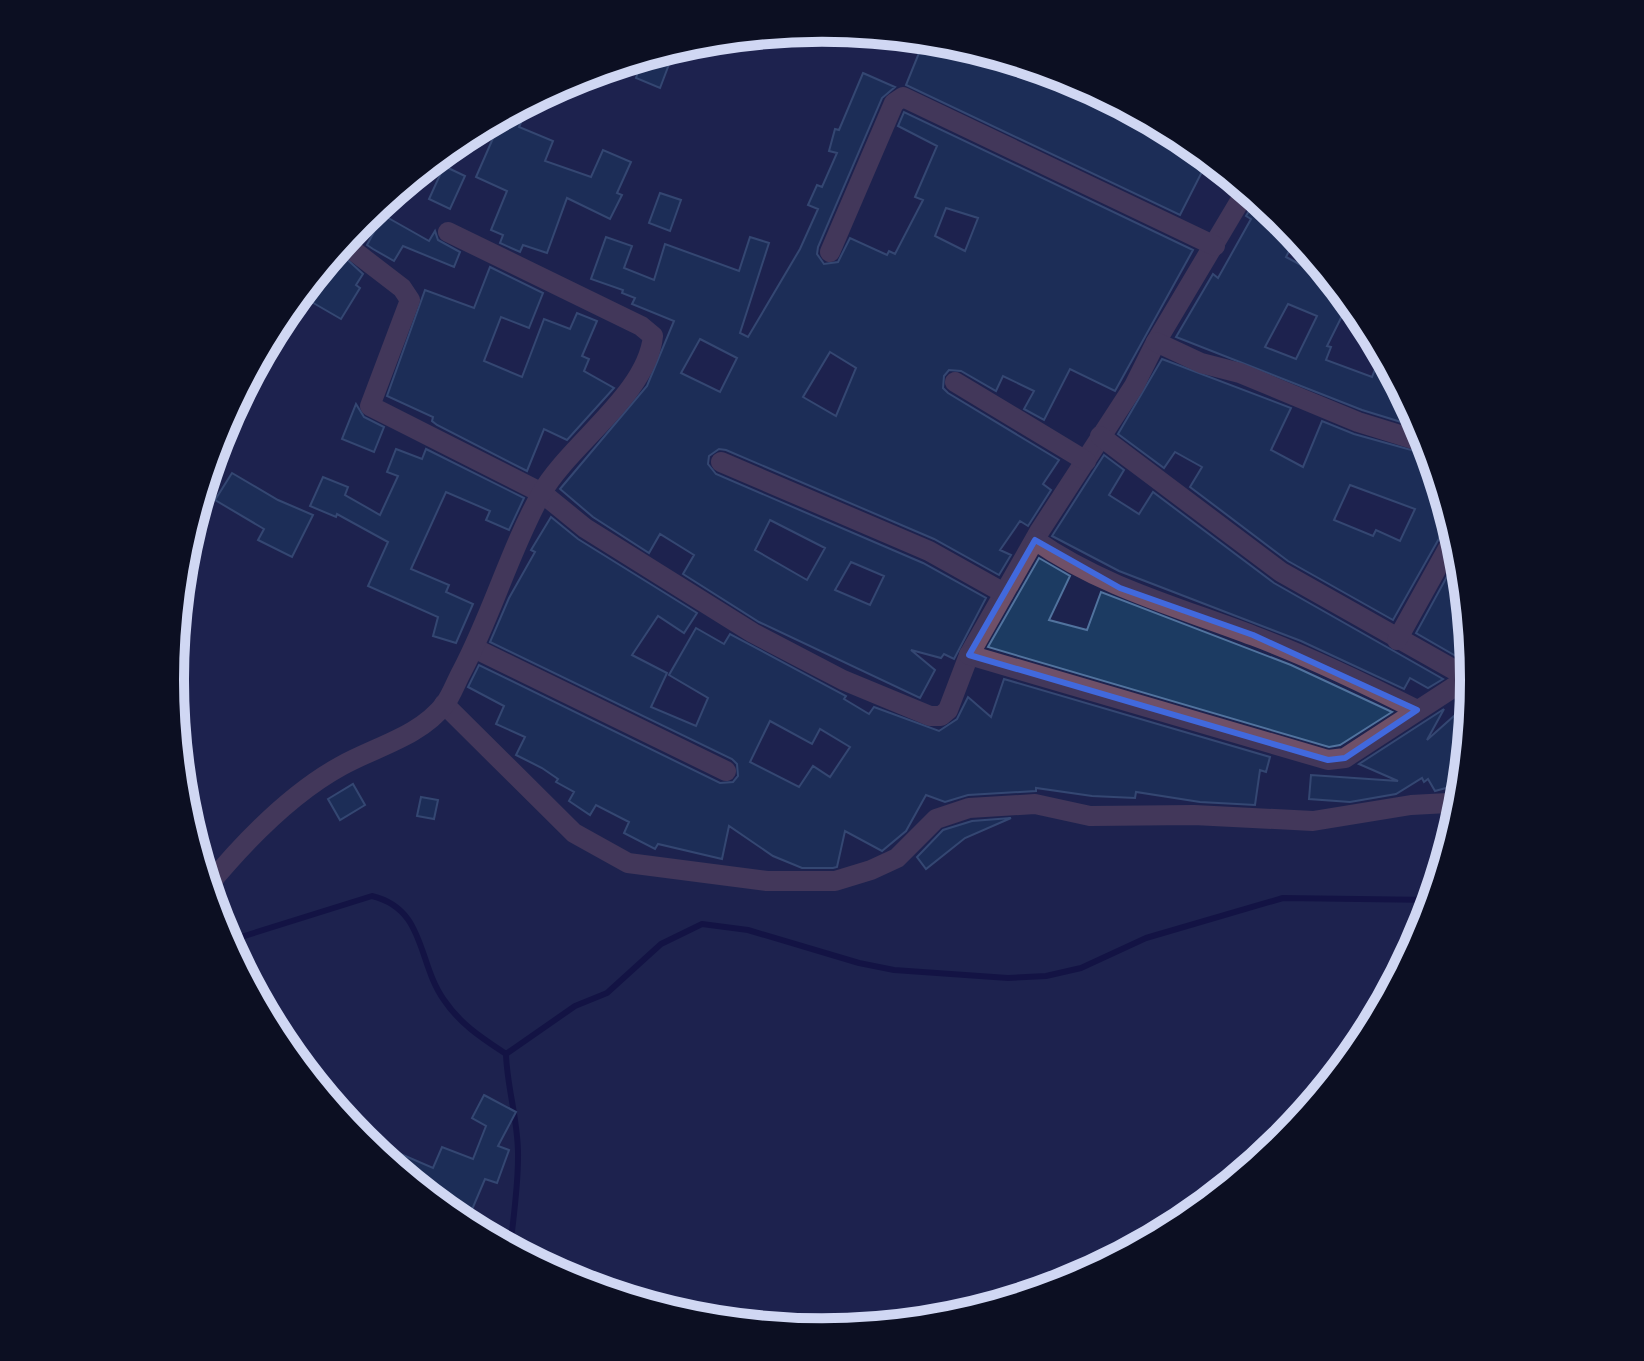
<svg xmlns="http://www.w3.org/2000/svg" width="1644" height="1361" font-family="Cabin,sans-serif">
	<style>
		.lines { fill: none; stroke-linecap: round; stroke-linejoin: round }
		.stream { stroke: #080238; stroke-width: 6 }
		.building { fill: #1c3b62; stroke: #51739e; stroke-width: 2; fill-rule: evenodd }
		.minor { stroke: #6f5068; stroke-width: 20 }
		.marked { fill: none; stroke: #4169dd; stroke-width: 6; stroke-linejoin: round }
		.rim { fill: none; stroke: #d0d7f3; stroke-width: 10 }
	</style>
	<rect width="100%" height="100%" fill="#1d234e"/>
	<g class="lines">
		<g class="stream">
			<path d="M225 942 372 896C426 909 417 962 444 1000 460 1024 482 1038 506 1054"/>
			<path d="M510 1250C513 1220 518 1188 518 1158 519 1122 507 1089 506 1054L575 1006 607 993 661 944 702 924 748 930 859 963 894 970 1008 978 1046 976 1081 968 1146 938 1283 898 1434 900"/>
		</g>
	</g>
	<g class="building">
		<polygon points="923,43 954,55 957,49 978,58 981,50 1072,78 1154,122 1153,130 1183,145 1186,139 1209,158 1180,215 906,85"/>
		<polygon points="676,46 660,88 636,78 643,56"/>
		<path d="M863 73 895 87 882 98 818 247 817 254 824 264 838 262 850 238 887 255 889 251 895 254 923 200 915 197 937 146 898 126 904 112 1193 250 1115 391 1070 369 1044 420 1024 409 1034 391 1003 376 996 391 961 371 949 370 944 376 943 388 948 393 1059 460 1043 484 1051 490 1028 526 1020 521 1000 550 1011 555 999 575 934 539 726 450 719 449 709 456 708 464 716 474 923 563 986 598 954 659 944 654 941 658 911 650 935 670 920 698 759 622 683 574 694 555 660 534 649 553 593 517 560 489 647 386 674 321 632 304 635 298 622 293 623 290 591 279 606 237 632 246 624 268 654 280 665 244 739 271 750 237 769 243 740 333 748 337 800 249 818 209 808 205 817 185 822 187 837 153 829 151 835 129 839 130ZM946 208 978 218 965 251 935 236ZM700 339 737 358 720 392 681 373ZM830 352 856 368 836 416 803 397ZM770 520 825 548 807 580 755 550ZM851 562 884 576 870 605 835 590Z"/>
		<polygon points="531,100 519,127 553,141 545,161 591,177 603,150 631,162 617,193 622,195 610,219 567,198 547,253 523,245 520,252 500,243 503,235 491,230 507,191 476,177 494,136 488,133 493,120"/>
		<polygon points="444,166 465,176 450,209 429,199"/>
		<polygon points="660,193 681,200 670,231 649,223"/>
		<path d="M1257 198 1297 236 1286 257 1316 273 1320 264 1350 300 1327 346 1331 347 1326 360 1372 377 1382 351 1424 429 1362 410 1176 337 1213 274 1218 278 1251 219 1246 216ZM1288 304 1317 316 1296 359 1265 347Z"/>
		<polygon points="383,215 429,241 435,231 438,240 460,252 454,267 403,246 394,261 373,249 367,245"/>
		<polygon points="338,251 363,274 356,285 360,288 341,319 303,297 318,271 322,266 326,268"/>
		<polygon points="490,267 543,293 529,328 501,317 484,361 522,377 544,319 570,329 577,313 597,321 582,356 589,359 584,371 614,388 567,440 544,429 527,471 437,425 432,421 433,417 387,396 425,290 474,308"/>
		<path d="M1162 359 1291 408 1271 450 1303 467 1322 421 1354 434 1433 456 1444 494 1438 511 1451 516 1452 522 1445 528 1393 620 1288 561 1190 487 1202 467 1175 452 1164 468 1118 434ZM1350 485 1415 509 1400 541 1376 530 1373 536 1334 520Z"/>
		<polygon points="356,404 364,417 384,427 374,452 342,439"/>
		<polygon points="396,449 422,459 426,449 524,498 509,530 486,520 490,511 446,492 411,569 449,585 446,592 473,604 456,643 433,636 438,617 368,586 388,542 337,514 336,517 310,506 323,477 348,487 345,495 380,515 398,476 387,472"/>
		<polygon points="1104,455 1124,470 1109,495 1139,514 1153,492 1274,583 1443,679 1428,688 1410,678 1404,689 1301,641 1119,571 1052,536"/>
		<polygon points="232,473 278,500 313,515 292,557 258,540 264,529 215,500"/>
		<path d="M551 517 578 539 697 613 684 633 658 616 632 655 667 673 651 707 696 726 708 698 669 675 696 628 724 644 730 634 846 696 844 699 869 714 874 707 939 731 957 719 968 697 991 717 1004 679 1270 757 1266 772 1260 770 1255 805 1200 802 1136 792 1135 798 1092 796 1036 788V791L968 795 945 802 926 795 906 831 882 851 845 831 837 867 833 868H802L773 856 729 826 722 859 658 844 655 849 624 833 629 822 596 805 590 815 569 801 574 792 556 782 558 779 542 768 516 755 525 737 496 724 504 706 468 687 479 665 720 783 733 782 738 776 737 764 732 759 490 642 509 598 535 552 531 550ZM770 721 812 744 820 729 850 747 830 777 813 766 799 787 750 762Z"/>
		<polygon points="1461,551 1466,597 1455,618 1469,626 1472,656 1468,663 1416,633"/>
		<polygon points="1039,558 1070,576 1049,620 1087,630 1101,592 1291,665 1392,712 1340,745 1329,747 988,647"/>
		<polygon points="1473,699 1464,783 1435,791 1428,779 1424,782 1422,778 1396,794 1350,802 1309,799 1311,775 1398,781 1359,764 1444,709 1427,740"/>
		<polygon points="353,784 365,805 340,820 328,799"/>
		<polygon points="421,797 438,800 434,819 417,816"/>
		<polygon points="1011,818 965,838 926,869 917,857 943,830 972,821"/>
		<polygon points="484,1095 516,1112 498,1146 509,1150 497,1183 485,1179 465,1226 363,1144 366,1139 433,1168 442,1147 473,1159 486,1126 472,1118"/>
	</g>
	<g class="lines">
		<g class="minor">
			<polyline points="351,231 350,248 402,288 410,300 370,406 542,493 585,528 753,633 843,680 930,716 941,716 948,710 969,655 1039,532 1134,386 1156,342 1247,189"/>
			<polyline points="830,252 894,103 903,97 1215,246"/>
			<polyline points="1156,342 1201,363 1240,373 1358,422 1429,444"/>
			<polyline points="955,382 1086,461"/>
			<polyline points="1100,436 1281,572 1474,681"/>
			<polyline points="721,462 929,551 1004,593"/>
			<path d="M1035 540C1102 587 1178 607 1254 636 1310 657 1364 683 1417 710"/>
			<polyline points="1397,640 1456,534"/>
			<polyline points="474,648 726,771"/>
			<polyline points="969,655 1328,760 1345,758 1474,674"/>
			<polyline points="444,704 574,833 628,863 767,881 835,881 871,870 897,858 936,819 969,808 1035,804 1090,816 1194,815 1313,821 1411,805 1448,803 1463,796"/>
			<path d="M206 888C243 843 290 794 341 766 377 746 419 737 445 704 452 694 456 682 462 671 492 614 510 550 541 494 569 444 647 395 653 336L641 326 448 232"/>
		</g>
	</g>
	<path d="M0 0H1644V1361H0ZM1035 540 1120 588 1253 635 1417 710 1345 758 1328 760 969 655Z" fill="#1d234e" fill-opacity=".55" fill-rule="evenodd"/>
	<path class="marked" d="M1035 540 1120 588 1253 635 1417 710 1345 758 1328 760 969 655Z"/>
	<path d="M0 0H1644V1361H0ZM184 680a638 638 0 1 1 1276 0a638 638 0 1 1-1276 0Z" fill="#0c0f22" fill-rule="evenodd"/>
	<path class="rim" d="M184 680a638 638 0 1 1 1276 0a638 638 0 1 1-1276 0Z"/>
</svg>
